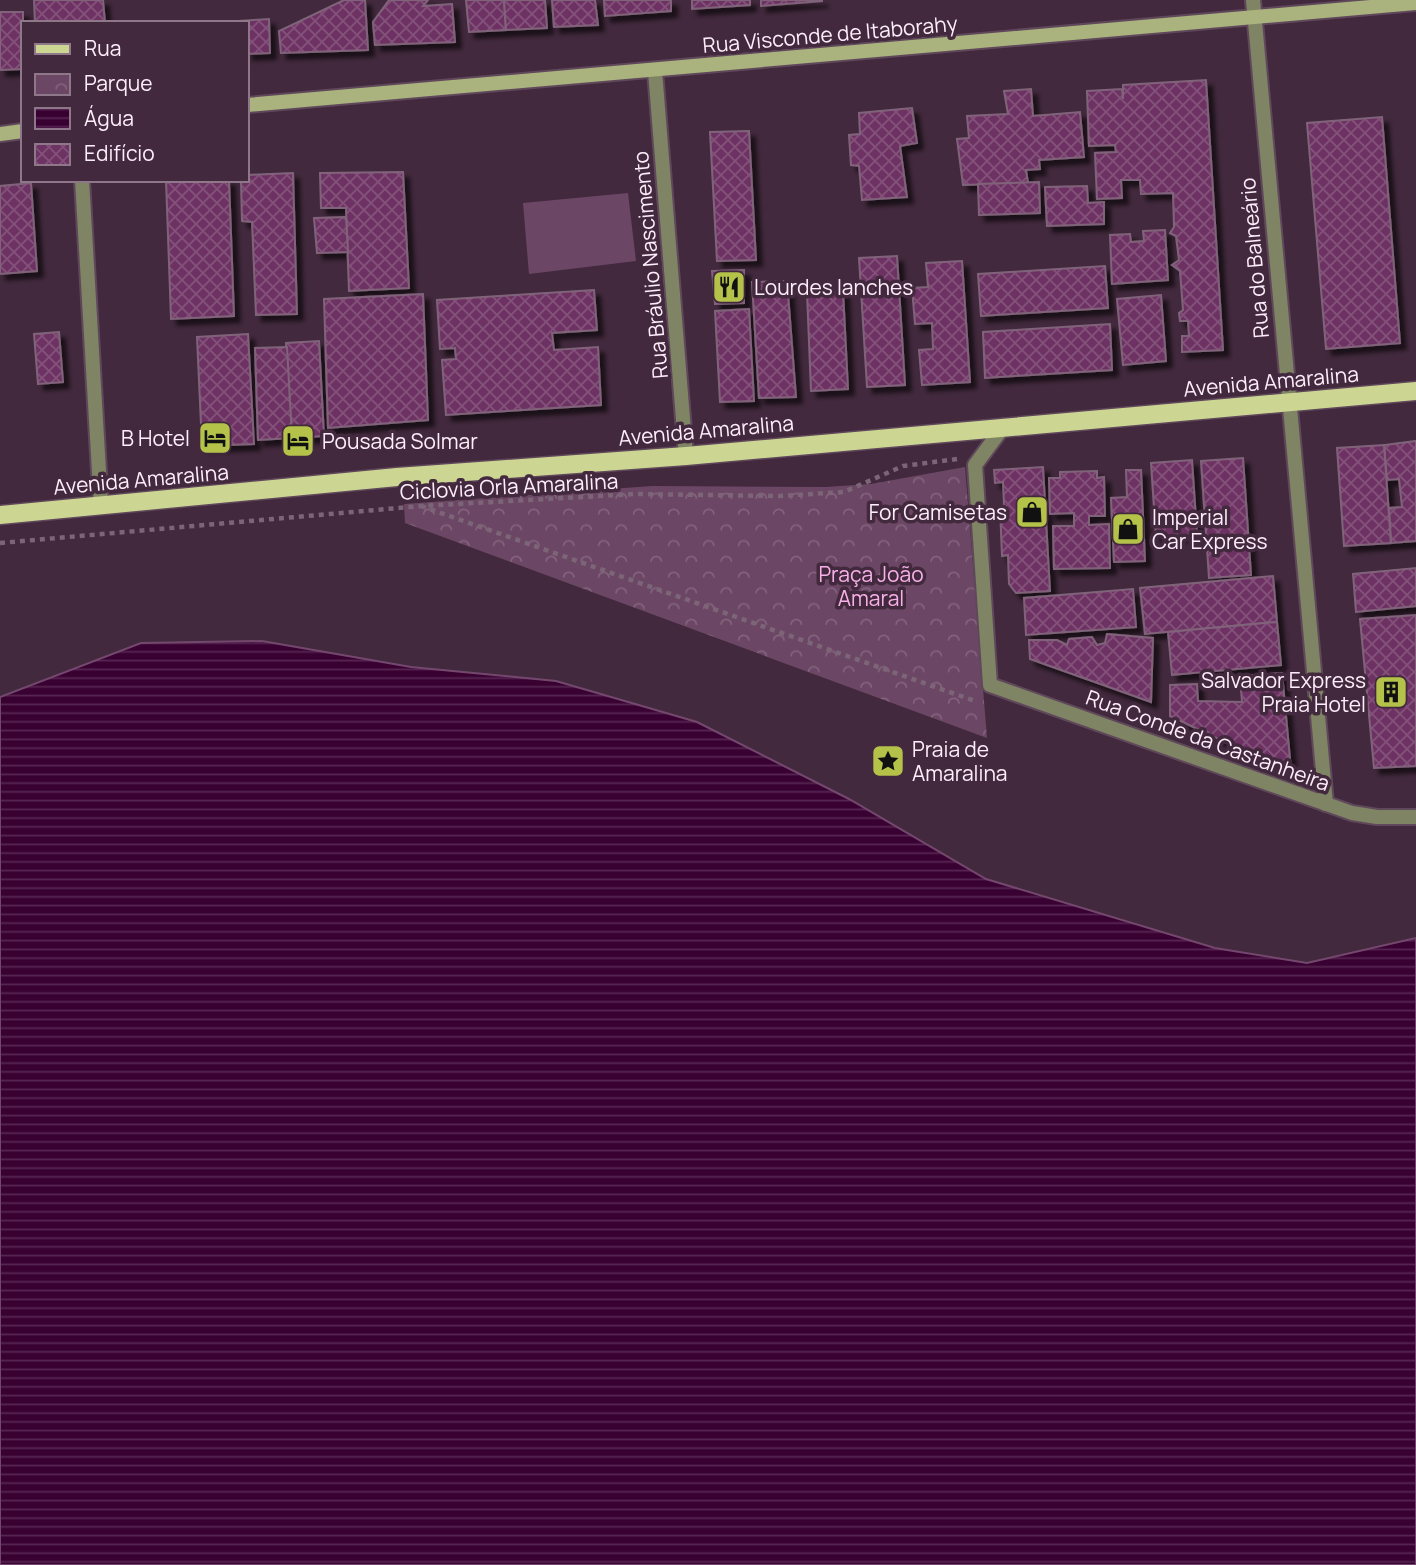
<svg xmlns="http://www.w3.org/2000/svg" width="1416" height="1565" font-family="Manrope,sans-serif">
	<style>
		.grass { fill: #6c4765 }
		.park { fill: url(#park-crowns) }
		.water { fill: url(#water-rules); stroke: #74486e; stroke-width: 2 }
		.building { fill: url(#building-cross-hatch); stroke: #80647a; stroke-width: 2; filter: url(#shadow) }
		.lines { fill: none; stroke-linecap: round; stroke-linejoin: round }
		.street-casing { stroke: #60485b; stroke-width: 18 }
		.secondary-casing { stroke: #60485b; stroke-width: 18 }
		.primary-casing { stroke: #60485b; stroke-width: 21 }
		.path { stroke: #7c6577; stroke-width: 4.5; stroke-dasharray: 5 5; stroke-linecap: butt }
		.street { stroke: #7f8464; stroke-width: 14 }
		.secondary { stroke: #aab37e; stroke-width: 14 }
		.primary { stroke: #ccd692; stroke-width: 18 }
		.labels { text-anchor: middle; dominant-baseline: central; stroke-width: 7; stroke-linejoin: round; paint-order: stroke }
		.street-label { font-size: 21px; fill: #feedfa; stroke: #42293d }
		.poi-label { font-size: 21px; fill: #feedfa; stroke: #42293d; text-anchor: start }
		.park-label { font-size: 21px; fill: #f7b1e8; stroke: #42293d }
	</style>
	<defs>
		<pattern id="park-crowns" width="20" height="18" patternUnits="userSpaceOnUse" patternTransform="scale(1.75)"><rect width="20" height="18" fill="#6c4765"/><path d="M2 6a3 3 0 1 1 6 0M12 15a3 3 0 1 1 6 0" fill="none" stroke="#82627c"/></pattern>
		<pattern id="water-rules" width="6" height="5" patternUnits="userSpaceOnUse" patternTransform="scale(1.75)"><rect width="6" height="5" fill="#390132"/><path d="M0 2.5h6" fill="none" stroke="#572651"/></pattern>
		<pattern id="building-cross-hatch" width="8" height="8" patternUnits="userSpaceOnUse" patternTransform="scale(1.75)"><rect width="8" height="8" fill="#6d3363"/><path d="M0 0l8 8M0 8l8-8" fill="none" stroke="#83517a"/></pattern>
		<filter id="shadow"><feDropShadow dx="6" dy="6" stdDeviation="2" flood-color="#0009"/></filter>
	</defs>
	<rect width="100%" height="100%" fill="#42293d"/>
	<polygon class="grass" points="628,193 636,261 529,274 523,203"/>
	<polygon class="park" points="965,467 987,738 405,523 404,504 652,486 826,487 871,484"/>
	<polygon class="water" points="262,641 411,667 556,681 697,722 849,799 986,879 1215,948 1307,963 1416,938 1416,1565 0,1565 0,697 141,643"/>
	<g class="building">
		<polygon points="34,0 103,0 105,23 35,23"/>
		<polygon points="344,0 365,0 368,50 281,53 279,31"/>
		<polygon points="389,0 428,0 423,6 452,4 455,42 375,45 373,22"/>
		<polygon points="466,0 504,0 506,30 469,32"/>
		<polygon points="504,0 545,0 547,28 506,30"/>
		<polygon points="552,0 595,0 598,25 554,27"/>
		<polygon points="604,0 671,0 671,11 605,16"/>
		<polygon points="692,0 750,0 750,5 692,9"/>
		<polygon points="761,0 822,0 822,1 761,6"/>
		<polygon points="0,12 23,12 23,69 0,70"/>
		<polygon points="269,19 270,53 247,54 247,23 224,22"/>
		<polygon points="1206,80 1223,350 1182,352 1182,336 1189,336 1188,321 1180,321 1179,313 1183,310 1180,271 1172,265 1179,260 1176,236 1170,233 1174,227 1173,193 1141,194 1140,180 1121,180 1122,198 1097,199 1095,153 1116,152 1115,145 1089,146 1087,91 1122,89 1123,99 1123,85"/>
		<polygon points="1031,89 1033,116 1080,112 1084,157 1039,160 1040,169 1026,170 1028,183 963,185 957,139 969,138 967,116 1008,114 1004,91"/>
		<polygon points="912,108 917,143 900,146 907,197 862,200 859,166 851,165 849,135 860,134 859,113"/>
		<polygon points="1382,117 1400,343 1326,349 1307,123"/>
		<polygon points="749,131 756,260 717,261 710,132"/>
		<polygon points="403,172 409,288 349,291 346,208 321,208 320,173"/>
		<polygon points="293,173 297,314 256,315 252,222 242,221 241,180 247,180 247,175"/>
		<polygon points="166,180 229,180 234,316 171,319"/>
		<polygon points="1039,182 1040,213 979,215 978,184"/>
		<polygon points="31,183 37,271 0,274 0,186"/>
		<polygon points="1087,186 1088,203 1104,202 1104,224 1047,226 1045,187"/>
		<polygon points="346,217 348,252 317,253 314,218"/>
		<polygon points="1165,230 1168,280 1112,284 1110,235 1130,234 1131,242 1144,241 1143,231"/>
		<polygon points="897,256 905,385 867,387 859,258"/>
		<polygon points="962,261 970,382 922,385 919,350 933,349 932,323 915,324 912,288 928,287 926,263"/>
		<polygon points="1105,266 1108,308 981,316 978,274"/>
		<polygon points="744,270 744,303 715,304 712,271"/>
		<polygon points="787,281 796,397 759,398 752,282"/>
		<polygon points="594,290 597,330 552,333 554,350 598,347 601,405 446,415 442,360 456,359 455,348 440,349 437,300"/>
		<polygon points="843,291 848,389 811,391 807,293"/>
		<polygon points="423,294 428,420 328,428 324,299"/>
		<polygon points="1161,295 1166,361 1123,365 1117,299"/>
		<polygon points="749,309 754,401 720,402 715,311"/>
		<polygon points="1110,324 1112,370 985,378 983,332"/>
		<polygon points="59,332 63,382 38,384 34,334"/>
		<polygon points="248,334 254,444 202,446 197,337"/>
		<polygon points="319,341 324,436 292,438 286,343"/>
		<polygon points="287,347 292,438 258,440 255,348"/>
		<polygon points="1416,441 1416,541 1391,543 1389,508 1402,507 1399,479 1387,480 1384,445"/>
		<polygon points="1384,445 1391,543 1344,546 1337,448"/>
		<polygon points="1243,458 1251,575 1209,578 1201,461"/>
		<polygon points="1192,460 1197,534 1156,537 1151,463"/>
		<polygon points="1043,467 1050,591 1016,593 1009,584 1008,555 1002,556 1000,507 1004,505 1003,482 995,483 994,470"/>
		<polygon points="1126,470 1141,470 1145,561 1114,562 1111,498 1127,497"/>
		<polygon points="1097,471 1097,478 1104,477 1105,516 1089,516 1089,525 1109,524 1110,568 1054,569 1053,526 1074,526 1074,513 1050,514 1049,478 1060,478 1060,472"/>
		<polygon points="1416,568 1416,606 1356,612 1353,574"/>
		<polygon points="1273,576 1277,622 1145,634 1140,588"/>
		<polygon points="1133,589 1136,627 1026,635 1024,598"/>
		<polygon points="1416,615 1416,766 1374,768 1360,619"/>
		<polygon points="1277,622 1281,665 1172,675 1168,632"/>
		<polygon points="1107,634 1153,638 1151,702 1030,659 1029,640 1057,640 1067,645 1069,639 1092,637 1097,645 1105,643"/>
		<polygon points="1282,673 1290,759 1288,766 1282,769 1170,716 1170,685 1197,684 1198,701 1242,702 1240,676"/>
	</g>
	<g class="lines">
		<defs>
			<g id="street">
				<polyline points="1253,0 1326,804"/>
				<polyline points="655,71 686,456"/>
				<polyline points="82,180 101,506"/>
				<polyline points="1004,426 975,465 990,685 1352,813 1377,817 1416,817"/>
			</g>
			<g id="secondary">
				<polyline points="247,105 1416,3"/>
				<polyline points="0,134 23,131"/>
			</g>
			<polyline id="primary" points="0,515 397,477 686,456 1416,391"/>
		</defs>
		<use href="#street" class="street-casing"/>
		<use href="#secondary" class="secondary-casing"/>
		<use href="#primary" class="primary-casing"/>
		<g class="path">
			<polyline points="421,506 975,701"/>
			<polyline points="0,543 421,506 635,494 780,496 844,492 903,466 957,459"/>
		</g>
		<use href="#street" class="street"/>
		<use href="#secondary" class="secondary"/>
		<use href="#primary" class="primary"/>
	</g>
	<defs>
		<symbol id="restaurant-square" viewBox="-11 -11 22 22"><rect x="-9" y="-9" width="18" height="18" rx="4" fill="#b4c24a" stroke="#42293d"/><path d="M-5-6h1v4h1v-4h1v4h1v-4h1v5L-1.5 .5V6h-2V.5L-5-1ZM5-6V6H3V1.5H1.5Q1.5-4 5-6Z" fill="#111"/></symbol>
		<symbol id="hotel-square" viewBox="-11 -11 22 22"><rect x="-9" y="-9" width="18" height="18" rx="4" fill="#b4c24a" stroke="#42293d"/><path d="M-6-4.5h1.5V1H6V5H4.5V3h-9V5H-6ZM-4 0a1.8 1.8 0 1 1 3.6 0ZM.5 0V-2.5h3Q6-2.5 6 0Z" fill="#111"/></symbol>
		<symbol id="shop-square" viewBox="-11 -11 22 22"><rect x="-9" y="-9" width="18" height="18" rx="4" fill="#b4c24a" stroke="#42293d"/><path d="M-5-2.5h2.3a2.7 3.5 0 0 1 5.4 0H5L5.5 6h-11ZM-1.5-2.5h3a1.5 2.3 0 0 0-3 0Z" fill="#111"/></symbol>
		<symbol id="building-square" viewBox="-11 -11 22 22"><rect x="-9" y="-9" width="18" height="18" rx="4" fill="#b4c24a" stroke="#42293d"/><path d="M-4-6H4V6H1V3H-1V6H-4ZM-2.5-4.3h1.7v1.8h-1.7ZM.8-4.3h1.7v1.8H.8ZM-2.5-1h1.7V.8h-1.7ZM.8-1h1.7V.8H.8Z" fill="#111"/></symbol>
		<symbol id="sight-square" viewBox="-11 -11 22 22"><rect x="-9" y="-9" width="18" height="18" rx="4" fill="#b4c24a" stroke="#42293d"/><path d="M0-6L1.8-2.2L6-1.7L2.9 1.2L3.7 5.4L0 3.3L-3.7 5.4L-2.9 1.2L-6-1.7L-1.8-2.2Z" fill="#111"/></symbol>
	</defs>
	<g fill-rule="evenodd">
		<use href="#restaurant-square" x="710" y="268" width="38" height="38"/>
		<use href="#hotel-square" x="196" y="419" width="38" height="38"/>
		<use href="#hotel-square" x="279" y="422" width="38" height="38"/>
		<use href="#shop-square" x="1013" y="493" width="38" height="38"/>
		<use href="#shop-square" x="1109" y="510" width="38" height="38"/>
		<use href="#building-square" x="1372" y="673" width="38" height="38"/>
		<use href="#sight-square" x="869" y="742" width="38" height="38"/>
	</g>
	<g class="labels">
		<g class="street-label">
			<text transform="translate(830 34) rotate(-5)">Rua Visconde de Itaborahy</text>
			<text transform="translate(1254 258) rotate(-95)">Rua do Balneário</text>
			<text transform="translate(650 265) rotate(-95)">Rua Bráulio Nascimento</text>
			<text transform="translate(1271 381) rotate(-5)">Avenida Amaralina</text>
			<text transform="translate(706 430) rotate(-5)">Avenida Amaralina</text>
			<text transform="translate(141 479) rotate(-5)">Avenida Amaralina</text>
			<text transform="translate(509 486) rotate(-3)">Ciclovia Orla Amaralina</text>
			<text transform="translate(1208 740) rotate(20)">Rua Conde da Castanheira</text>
		</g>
		<g class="poi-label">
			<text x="754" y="287">Lourdes lanches</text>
			<text x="190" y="438" text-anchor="end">B Hotel</text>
			<text x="322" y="441">Pousada Solmar</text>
			<text x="1007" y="512" text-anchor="end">For Camisetas</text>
			<text x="1152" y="517">Imperial<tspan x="1152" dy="24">Car Express</tspan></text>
			<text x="1366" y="680" text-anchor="end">Salvador Express<tspan x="1366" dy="24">Praia Hotel</tspan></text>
			<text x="912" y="749">Praia de<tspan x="912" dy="24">Amaralina</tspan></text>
		</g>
		<g class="park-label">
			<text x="871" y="574">Praça João<tspan x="871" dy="24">Amaral</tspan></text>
		</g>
	</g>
	<rect x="21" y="21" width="228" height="161" fill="#42293d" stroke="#8d7789" stroke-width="2"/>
	<rect x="35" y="44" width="35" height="10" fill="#ccd692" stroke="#8d7789" stroke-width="2"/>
	<text x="84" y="56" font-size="21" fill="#feedfa">Rua</text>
	<rect x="35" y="74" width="35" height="21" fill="url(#park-crowns)" stroke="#8d7789" stroke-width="2"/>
	<text x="84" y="91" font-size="21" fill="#feedfa">Parque</text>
	<rect x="35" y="108" width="35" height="21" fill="url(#water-rules)" stroke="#8d7789" stroke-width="2"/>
	<text x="84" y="126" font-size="21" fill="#feedfa">Água</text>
	<rect x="35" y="144" width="35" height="21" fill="url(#building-cross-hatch)" stroke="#8d7789" stroke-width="2"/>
	<text x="84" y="161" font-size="21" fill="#feedfa">Edifício</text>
</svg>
